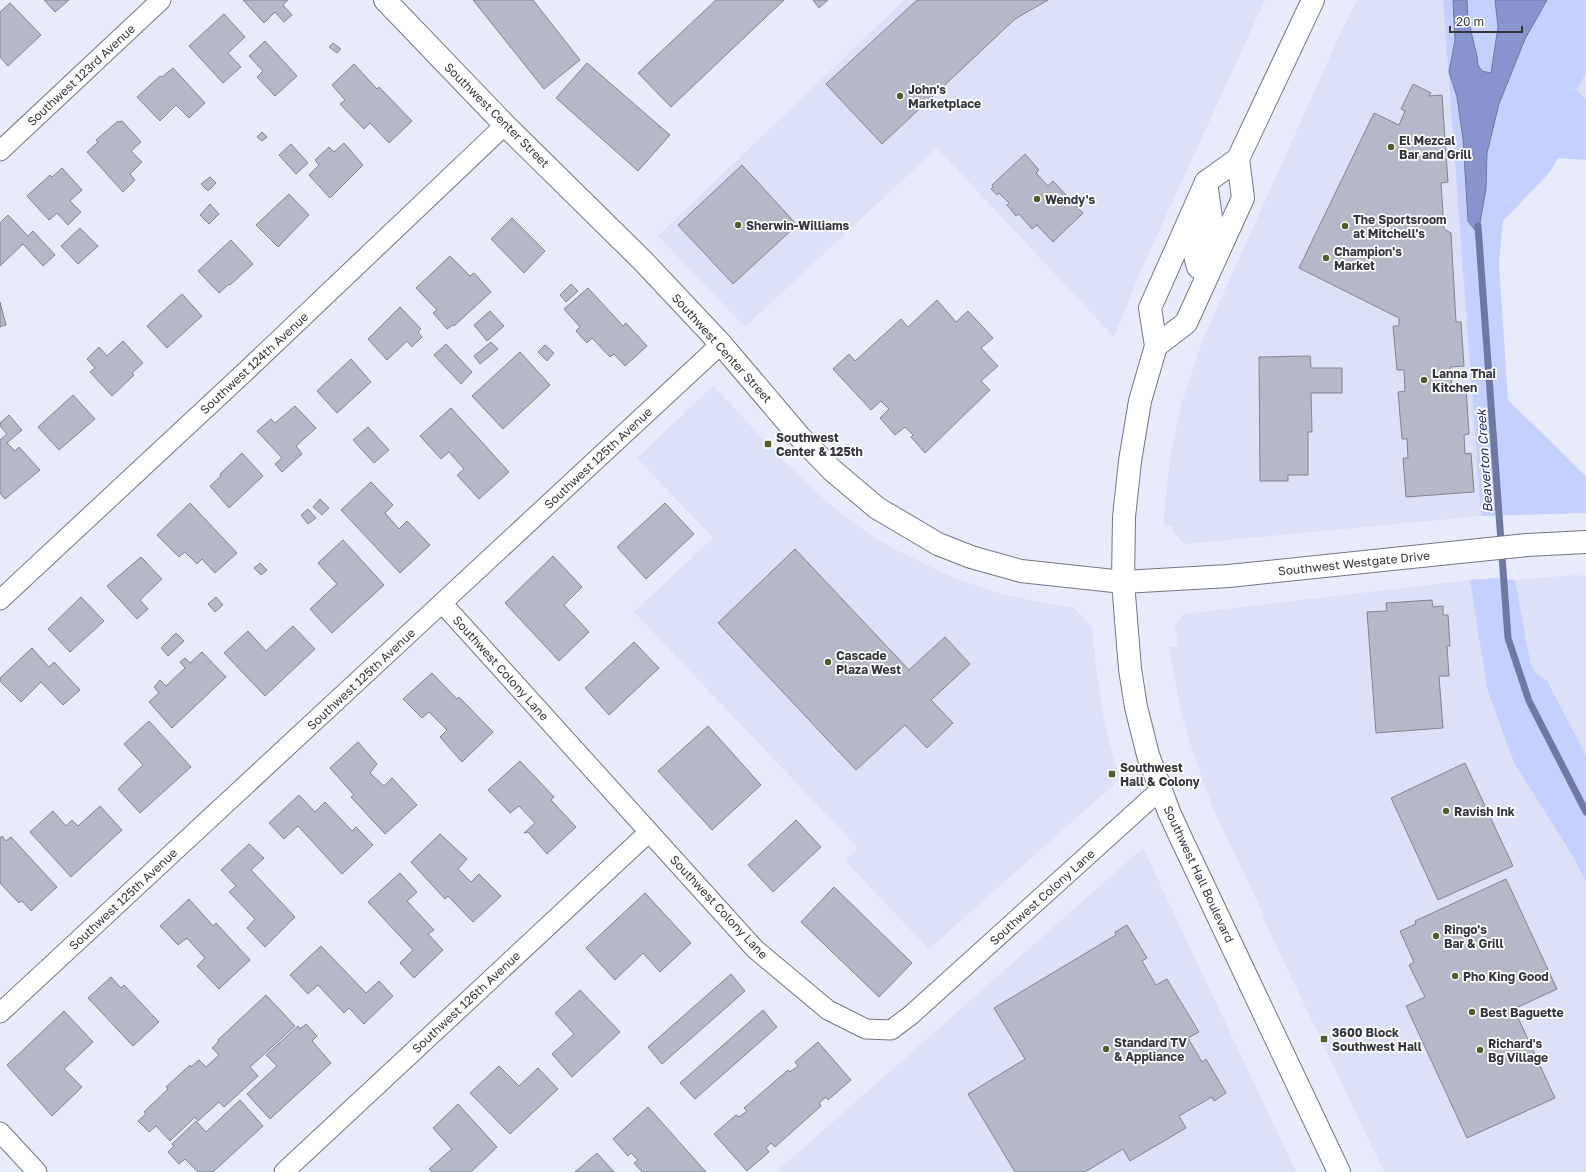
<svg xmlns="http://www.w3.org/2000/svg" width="1586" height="1172" font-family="'Golos Text',sans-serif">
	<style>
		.built { fill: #dce1f8 }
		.green { fill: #c5d0ff }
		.water { fill: #8894ce; stroke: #6f78a2 }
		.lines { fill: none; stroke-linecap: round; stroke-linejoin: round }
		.stream { stroke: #6f78a2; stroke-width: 7 }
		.building { fill: #b4b8c7; stroke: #818492 }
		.minor-casing { stroke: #737684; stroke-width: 21 }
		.tertiary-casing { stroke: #737684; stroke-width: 24 }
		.secondary-casing { stroke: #737684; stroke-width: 24 }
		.minor { stroke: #fff; stroke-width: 19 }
		.tertiary { stroke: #fff; stroke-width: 22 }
		.secondary { stroke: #fff; stroke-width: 22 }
		.poi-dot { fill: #535c2b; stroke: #fff; stroke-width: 1.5 }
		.labels { text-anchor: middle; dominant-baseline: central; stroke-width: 3.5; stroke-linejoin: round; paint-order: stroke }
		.street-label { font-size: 12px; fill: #34363c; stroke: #fff }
		.poi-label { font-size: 12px; font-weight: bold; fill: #34363c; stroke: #fff; text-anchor: start }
		.water-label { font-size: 13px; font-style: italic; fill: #262a6f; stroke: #fff }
	</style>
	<rect width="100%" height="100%" fill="#e8ebfb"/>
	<g class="built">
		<polygon points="904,0 1265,0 1143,266 1114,337 937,148 745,327 658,236"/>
		<polygon points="1357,0 1443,0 1481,516 1185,544 1173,532 1173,527 1167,526 1163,522 1171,452 1182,403 1203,339 1341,32"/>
		<polygon points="1586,74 1586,99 1576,90"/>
		<polygon points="713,386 797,474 833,507 872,536 894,549 947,575 994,592 1043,603 1073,607 1092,627 1097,676 1105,725 1119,780 929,949 845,861 858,848 634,612 713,538 637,458"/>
		<polygon points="1576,575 1586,576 1586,755 1548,680 1536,673 1531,665 1515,580"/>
		<polygon points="1470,580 1487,689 1514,763 1572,855 1586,882 1586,1172 1384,1172 1262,916 1264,915 1213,809 1192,749 1182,716 1175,681 1169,647 1178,646 1175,625 1184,614"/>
		<polygon points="1143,848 1296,1172 776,1172"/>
	</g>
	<g class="green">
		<polygon points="1443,0 1453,0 1455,40 1449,72 1457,97 1463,139 1468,221 1487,152 1455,0 1586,0 1586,74 1576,90 1586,99 1586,160 1558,158 1550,172 1503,221 1499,264 1508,400 1586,476 1586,513 1481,516"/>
		<polygon points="1496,578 1515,580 1531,665 1536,673 1547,680 1586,755 1586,882 1572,855 1514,763 1487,689 1470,580"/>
	</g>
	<polygon class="water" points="1453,0 1467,0 1468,19 1477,56 1478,65 1482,71 1491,73 1498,27 1495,0 1547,0 1525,39 1499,104 1487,153 1486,189 1478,234 1468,221 1463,139 1457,97 1449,72 1455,40"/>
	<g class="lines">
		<polyline class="stream" points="1478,226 1508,638 1529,701 1586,812"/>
	</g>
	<g class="building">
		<polygon points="44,0 69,0 55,12"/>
		<polygon points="243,0 288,0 283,5 292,15 284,22 275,12 264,23"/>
		<polygon points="473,0 533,0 580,60 544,89"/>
		<polygon points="716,0 784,0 671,107 638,73"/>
		<polygon points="813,0 828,0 819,8"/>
		<polygon points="917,0 1048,0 1015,19 882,144 826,84"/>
		<polygon points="10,3 41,35 8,66 0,57 0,12"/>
		<polygon points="224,14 245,37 228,53 241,67 223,83 189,46"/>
		<polygon points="265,41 297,76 275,96 257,77 263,71 249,56"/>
		<polygon points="333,43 341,49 337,53 329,47"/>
		<polygon points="587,63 670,135 638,171 556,98"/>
		<polygon points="354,64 377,89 379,87 412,121 389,143 370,123 364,129 340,104 345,100 332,85"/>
		<polygon points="173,68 205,103 189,118 176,105 160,121 137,97 160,76 162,77"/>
		<polygon points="1413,84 1431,93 1429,96 1442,95 1448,182 1441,183 1444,229 1451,233 1456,322 1461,322 1464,366 1450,367 1452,388 1466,387 1469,434 1464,435 1465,454 1471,453 1474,492 1406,497 1403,458 1408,458 1407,439 1402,439 1398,392 1405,391 1404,370 1397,370 1393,326 1399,326 1399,318 1299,268 1374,113 1399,125 1405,111 1401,109"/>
		<polygon points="118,121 119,122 122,121 141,142 131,151 142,162 130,174 135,180 123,192 87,152 98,142 96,140"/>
		<polygon points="262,132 267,137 262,141 257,137"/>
		<polygon points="344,143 363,165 330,198 309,175 319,165 315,160 329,147 334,152"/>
		<polygon points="291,144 308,163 296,174 279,155"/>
		<polygon points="1025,154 1039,170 1036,173 1048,186 1053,181 1083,213 1053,242 1037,225 1032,229 1019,214 1016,216 1007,205 1009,203 999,193 997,195 991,189 993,187 992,185"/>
		<polygon points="742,165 797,225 733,284 678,225"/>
		<polygon points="62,168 82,190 70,201 81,212 68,225 57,213 49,220 27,196 50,175 52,177"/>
		<polygon points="210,177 216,183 208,191 201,184"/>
		<polygon points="289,194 309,215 278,247 256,225"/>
		<polygon points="210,204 219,214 209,224 200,215"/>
		<polygon points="8,215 28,236 33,231 55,255 43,266 23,244 0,266 0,223"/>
		<polygon points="512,218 545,251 524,273 491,239"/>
		<polygon points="80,228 98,246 78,264 61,246"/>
		<polygon points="231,240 253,264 230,285 229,284 219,293 198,271"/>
		<polygon points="450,256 470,276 474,273 491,292 454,326 453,325 447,329 433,313 437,310 416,288"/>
		<polygon points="571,284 578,291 566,302 560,295"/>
		<polygon points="588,288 623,326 626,323 647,346 625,366 614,354 610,357 592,338 587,343 576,331 580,327 564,309"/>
		<polygon points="182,294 202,316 167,348 147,326"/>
		<polygon points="937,300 956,322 968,311 993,338 981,348 998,366 981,381 990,390 925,453 911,437 913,435 905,427 895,435 880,418 889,409 881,401 871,410 833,369 849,354 855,361 901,319 908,327"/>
		<polygon points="0,302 6,325 0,327"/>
		<polygon points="400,307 421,329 418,332 422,337 412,347 407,341 387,360 368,339"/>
		<polygon points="490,311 504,326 487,341 474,325"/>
		<polygon points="123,341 143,363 132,373 134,375 112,396 90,372 95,368 87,359 99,347 107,356"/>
		<polygon points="491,342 498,349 480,364 474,356"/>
		<polygon points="446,344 472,372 461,384 434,355"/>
		<polygon points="545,345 554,353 547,361 538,352"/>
		<polygon points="520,352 550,385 503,429 472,396"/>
		<polygon points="1310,356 1311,368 1342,368 1342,393 1311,393 1312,432 1308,432 1308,475 1288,475 1288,481 1260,481 1259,357"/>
		<polygon points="351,359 371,382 337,413 317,391"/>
		<polygon points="73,395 95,419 59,450 38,427"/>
		<polygon points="295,406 316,428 296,446 302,454 282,472 275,464 282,458 257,431 271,419 275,423"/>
		<polygon points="451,408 509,472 479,499 457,475 464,469 449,452 441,459 420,436"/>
		<polygon points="9,415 22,430 7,443 15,451 19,447 40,470 5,499 0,493 0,440 7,434 0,426 0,423"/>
		<polygon points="368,427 389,450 374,463 353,440"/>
		<polygon points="242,453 263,476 229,508 210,486 221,476 220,474"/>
		<polygon points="371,482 393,505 385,513 399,529 407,521 430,545 400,573 341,510"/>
		<polygon points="320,499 329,508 322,515 313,507"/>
		<polygon points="190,503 237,553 215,573 202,559 197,564 185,552 179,557 157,535"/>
		<polygon points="665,503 694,534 646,579 617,547"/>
		<polygon points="308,509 316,518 308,524 301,515"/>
		<polygon points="343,540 384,585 332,633 310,609 337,584 318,563"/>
		<polygon points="795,549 909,670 945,637 970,664 931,700 953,723 927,748 905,725 856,770 718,623"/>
		<polygon points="553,556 582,587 564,605 589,632 559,661 505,603"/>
		<polygon points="141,557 162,579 140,600 148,609 137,619 107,586"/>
		<polygon points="260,563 267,570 261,575 254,568"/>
		<polygon points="81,597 104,621 70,652 48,629"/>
		<polygon points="216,597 223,605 215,612 208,604"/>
		<polygon points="1432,600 1433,607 1443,606 1443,615 1448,615 1450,646 1447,646 1449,676 1439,676 1443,728 1376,733 1367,612 1387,611 1386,603"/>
		<polygon points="293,626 315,649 265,696 224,653 248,631 266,651"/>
		<polygon points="176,633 184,641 168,656 161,648"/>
		<polygon points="634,642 659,668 609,715 585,688"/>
		<polygon points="32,648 49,667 54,662 80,690 63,705 41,682 21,702 0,681 0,678"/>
		<polygon points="202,652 226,677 172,728 149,702 159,693 154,687 160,680 166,686 185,668 180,662 185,658 190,663"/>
		<polygon points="432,673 457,699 459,697 493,732 462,762 440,737 447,730 429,712 422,718 403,699"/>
		<polygon points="149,721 191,767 140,813 118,789 143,765 124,744"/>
		<polygon points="708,726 761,785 712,830 658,771"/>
		<polygon points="358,742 377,764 370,773 384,786 392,778 417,805 385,834 351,797 354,795 330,768"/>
		<polygon points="520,761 554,797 551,800 576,827 547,854 528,832 524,833 535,823 519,806 510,813 488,790"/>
		<polygon points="1465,763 1513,866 1438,900 1391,798"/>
		<polygon points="299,795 315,812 325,802 352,831 356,827 373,845 342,874 298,826 284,839 269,823"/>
		<polygon points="100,806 122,830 71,877 30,832 53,811 66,826 72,820 78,826"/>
		<polygon points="796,820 821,847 773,892 748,865"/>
		<polygon points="440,834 467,859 458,869 471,882 479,874 501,896 473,922 448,896 445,899 411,862"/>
		<polygon points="2,836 6,841 11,837 57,887 31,911 22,901 19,903 0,883 0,838"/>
		<polygon points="249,844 264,858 251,870 295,917 265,947 247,928 255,919 229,892 236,886 221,870"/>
		<polygon points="400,873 417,892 407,901 434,930 428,934 443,950 414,978 400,963 413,950 368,902"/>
		<polygon points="1506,879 1557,989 1514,1009 1555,1098 1467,1138 1406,1006 1425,997 1409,965 1414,962 1400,931 1416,924 1415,921"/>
		<polygon points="834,887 912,963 879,997 801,922"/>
		<polygon points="645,893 691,943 660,972 643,953 615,980 586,948"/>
		<polygon points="189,899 213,926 216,923 250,960 219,989 197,966 205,958 187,938 178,945 160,926"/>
		<polygon points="1127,925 1147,958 1142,961 1156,985 1167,979 1199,1032 1188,1038 1202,1062 1206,1059 1226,1093 1214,1101 1212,1097 1179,1116 1186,1128 1130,1161 1123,1149 1085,1172 1015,1172 968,1094 1025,1059 994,1008 1116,935 1115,932"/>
		<polygon points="321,946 366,993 379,981 393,996 364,1024 349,1008 344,1013 318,985 308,994 290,975"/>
		<polygon points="731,974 745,991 662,1064 648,1047"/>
		<polygon points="111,977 121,988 124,985 159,1022 133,1046 88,998"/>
		<polygon points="580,990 620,1032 572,1077 552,1054 574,1034 555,1013"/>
		<polygon points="266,995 295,1026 250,1067 258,1076 224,1107 219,1102 198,1121 195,1117 170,1141 156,1126 149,1132 138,1121 146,1114 144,1112 168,1089 166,1087 190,1065 191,1067 199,1060 206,1067 219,1055 212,1048 219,1041 218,1040"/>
		<polygon points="763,1010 777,1027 695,1099 680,1083"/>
		<polygon points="64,1011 93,1042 64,1069 82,1087 52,1116 7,1065"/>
		<polygon points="306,1024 317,1036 312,1041 331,1063 270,1119 247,1094 277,1066 266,1055 298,1026 300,1029"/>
		<polygon points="818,1042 851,1080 828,1100 826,1097 819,1103 821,1106 775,1147 771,1143 766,1148 769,1152 747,1171 714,1134 736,1115 739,1117 747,1111 744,1108 788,1070 790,1072 798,1066 795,1062"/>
		<polygon points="499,1066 519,1086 538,1068 558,1089 510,1134 470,1093"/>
		<polygon points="240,1100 263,1126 213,1172 198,1172 185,1159 179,1164 168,1152 174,1146 172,1144 196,1121 206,1132"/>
		<polygon points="458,1104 497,1147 471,1172 432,1172 429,1169 452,1149 433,1128"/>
		<polygon points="648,1107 706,1172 642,1172 634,1163 638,1160 631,1153 628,1156 613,1139"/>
		<polygon points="597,1153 614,1172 575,1172"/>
	</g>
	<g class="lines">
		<defs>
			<g id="minor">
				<polyline points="0,151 161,0"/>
				<polyline points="0,600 246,371 505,125"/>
				<polyline points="442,603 755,949 828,1010 866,1029 891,1030 911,1015 1160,790"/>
				<polyline points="0,1013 721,344"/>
				<polyline points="0,1132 37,1172"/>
				<polyline points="284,1172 649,832"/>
			</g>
			<polyline id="tertiary" points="385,0 505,125 643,261 721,344 800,437 832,470 877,508 938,544 971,557 1021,571 1123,582 1229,576 1527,545 1586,542"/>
			<g id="secondary">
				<polyline points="1313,0 1238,159 1206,182 1150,308 1156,346 1140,401 1130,461 1124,517 1123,582 1130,669 1136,707 1148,755 1169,812 1180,836 1339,1172"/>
				<polyline points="1206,182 1211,218 1195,255 1198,267 1208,274"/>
				<polyline points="1156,346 1186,323 1243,198 1238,159"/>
			</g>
		</defs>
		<use href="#minor" class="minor-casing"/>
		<use href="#tertiary" class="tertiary-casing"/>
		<use href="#secondary" class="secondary-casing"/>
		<use href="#minor" class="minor"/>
		<use href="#tertiary" class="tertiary"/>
		<use href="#secondary" class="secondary"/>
	</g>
	<g class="poi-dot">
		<circle cx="900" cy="96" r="4"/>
		<circle cx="1391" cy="147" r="4"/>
		<circle cx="1037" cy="199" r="4"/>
		<circle cx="738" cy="225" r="4"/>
		<circle cx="1345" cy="226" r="4"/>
		<circle cx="1326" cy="258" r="4"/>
		<circle cx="1424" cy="380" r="4"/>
		<rect x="764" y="440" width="8" height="8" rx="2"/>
		<circle cx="828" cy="662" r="4"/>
		<rect x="1108" y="770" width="8" height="8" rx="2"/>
		<circle cx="1446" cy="811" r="4"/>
		<circle cx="1436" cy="936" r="4"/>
		<circle cx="1455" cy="976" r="4"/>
		<circle cx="1472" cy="1012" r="4"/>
		<rect x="1320" y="1035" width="8" height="8" rx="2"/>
		<circle cx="1106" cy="1049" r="4"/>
		<circle cx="1480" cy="1050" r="4"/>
	</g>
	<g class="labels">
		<g class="street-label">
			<text transform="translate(81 75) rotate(-43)">Southwest 123rd Avenue</text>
			<text transform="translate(497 115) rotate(45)">Southwest Center Street</text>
			<text transform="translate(722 348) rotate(48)">Southwest Center Street</text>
			<text transform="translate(254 363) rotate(-43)">Southwest 124th Avenue</text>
			<text transform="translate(598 458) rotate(-43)">Southwest 125th Avenue</text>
			<text transform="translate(1354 563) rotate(-6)">Southwest Westgate Drive</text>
			<text transform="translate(501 668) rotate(48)">Southwest Colony Lane</text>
			<text transform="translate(361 679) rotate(-43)">Southwest 125th Avenue</text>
			<text transform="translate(1199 874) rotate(65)">Southwest Hall Boulevard</text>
			<text transform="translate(1042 897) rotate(-42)">Southwest Colony Lane</text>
			<text transform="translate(123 899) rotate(-43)">Southwest 125th Avenue</text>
			<text transform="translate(719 907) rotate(47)">Southwest Colony Lane</text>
			<text transform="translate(466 1002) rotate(-43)">Southwest 126th Avenue</text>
		</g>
		<g class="poi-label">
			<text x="908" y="89">John's<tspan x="908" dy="14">Marketplace</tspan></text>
			<text x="1399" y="140">El Mezcal<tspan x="1399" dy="14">Bar and Grill</tspan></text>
			<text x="1045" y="199">Wendy's</text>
			<text x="1353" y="219">The Sportsroom<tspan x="1353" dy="14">at Mitchell's</tspan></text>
			<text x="746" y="225">Sherwin-Williams</text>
			<text x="1334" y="251">Champion's<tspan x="1334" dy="14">Market</tspan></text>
			<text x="1432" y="373">Lanna Thai<tspan x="1432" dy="14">Kitchen</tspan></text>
			<text x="776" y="437">Southwest<tspan x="776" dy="14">Center &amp; 125th</tspan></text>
			<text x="836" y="655">Cascade<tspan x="836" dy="14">Plaza West</tspan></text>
			<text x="1120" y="767">Southwest<tspan x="1120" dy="14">Hall &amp; Colony</tspan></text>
			<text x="1454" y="811">Ravish Ink</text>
			<text x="1444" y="929">Ringo's<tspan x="1444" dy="14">Bar &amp; Grill</tspan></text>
			<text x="1463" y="976">Pho King Good</text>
			<text x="1480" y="1012">Best Baguette</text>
			<text x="1332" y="1032">3600 Block<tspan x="1332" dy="14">Southwest Hall</tspan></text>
			<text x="1114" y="1042">Standard TV<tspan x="1114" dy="14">&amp; Appliance</tspan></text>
			<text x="1488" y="1043">Richard's<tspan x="1488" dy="14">Bg Village</tspan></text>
		</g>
		<g class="water-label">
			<text transform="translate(1484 461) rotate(-94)">Beaverton Creek</text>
		</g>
	</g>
	<path d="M1450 26v6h72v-6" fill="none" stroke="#34363c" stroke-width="2"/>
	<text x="1456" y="26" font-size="12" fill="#34363c" stroke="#ffffff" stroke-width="3" paint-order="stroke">20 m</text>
</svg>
